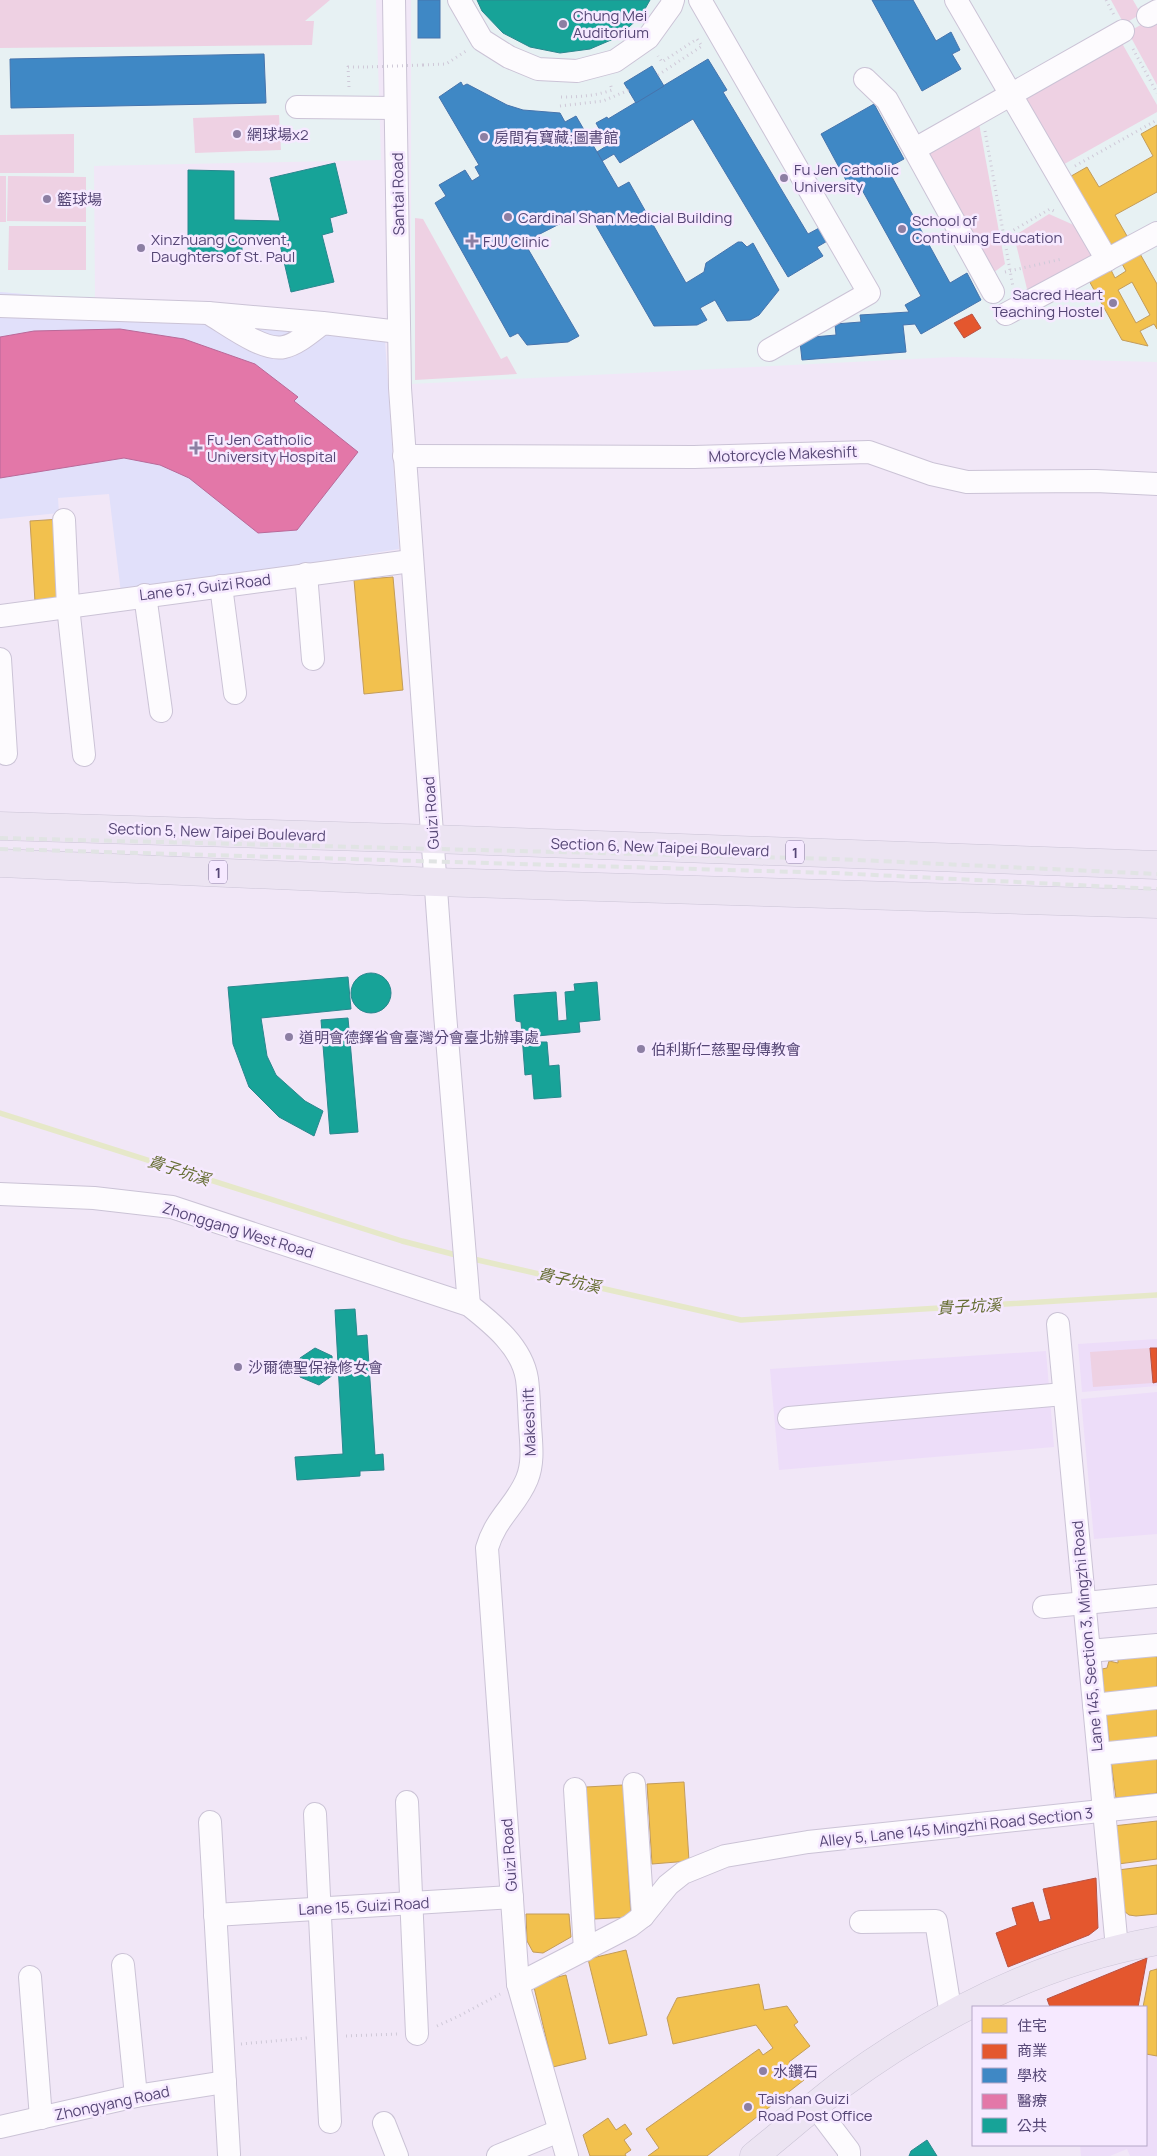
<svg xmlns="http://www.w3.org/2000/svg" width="1157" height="2156" font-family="Manrope,'Noto Sans TC',sans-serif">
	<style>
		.residential { fill: #edddf9 }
		.education { fill: #e7f1f3 }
		.medical { fill: #e1e0fa }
		.green { fill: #eed1e3 }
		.homes { fill: #f2c14e; stroke: #c39c5a; fill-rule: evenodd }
		.shops { fill: #e4572e; stroke: #b95244 }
		.schools { fill: #3f88c5; stroke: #4674ad }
		.health { fill: #e377a8; stroke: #b96999 }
		.public { fill: #17a398; stroke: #2a878e }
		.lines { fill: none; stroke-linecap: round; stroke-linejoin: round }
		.stream { stroke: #e6e8c9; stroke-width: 5.5 }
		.minor-casing { stroke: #cbc3d6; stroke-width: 24 }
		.major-casing { stroke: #cbc4d6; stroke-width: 29 }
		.path { stroke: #cfc9d8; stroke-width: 3; stroke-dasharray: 1 4; stroke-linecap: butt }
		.minor { stroke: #fdfbfe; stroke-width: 22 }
		.major { stroke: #ece4f2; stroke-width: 28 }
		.rail { stroke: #e1e4e4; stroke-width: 4; stroke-dasharray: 8 5; stroke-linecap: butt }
		.path-bridge { stroke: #cfc9d8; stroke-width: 3; stroke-dasharray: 1 4; stroke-linecap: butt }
		.poi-dot { fill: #8c7fa3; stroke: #f6e9ff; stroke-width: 2 }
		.labels { text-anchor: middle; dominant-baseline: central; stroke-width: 5; stroke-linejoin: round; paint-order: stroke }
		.shield { fill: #f6e9ff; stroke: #86789f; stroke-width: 1 }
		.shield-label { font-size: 14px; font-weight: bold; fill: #564776 }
		.poi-label { font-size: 15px; fill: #564776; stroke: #f6e9ff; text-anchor: start }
		.street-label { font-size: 15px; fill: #564776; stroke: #f6e9ff }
		.water-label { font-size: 16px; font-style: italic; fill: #666e34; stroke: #f6e9ff }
	</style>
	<rect width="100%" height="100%" fill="#f1e7f7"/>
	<g class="residential">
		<polygon points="1157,1339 1157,1386 1082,1392 1078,1344"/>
		<polygon points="1046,1351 1054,1447 779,1470 770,1369"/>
		<polygon points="1157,1392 1157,1534 1094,1539 1081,1399"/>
		<polygon points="1157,1967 1157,2156 1130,2156 1127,2149 1110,2156 1081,2156 1080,2145 1146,2145 1146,2014 1155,1968"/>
	</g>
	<g class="education">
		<polygon points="0,0 376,0 381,160 94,166 95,301 0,292"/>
		<polygon points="411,0 1157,0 1157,362 953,357 411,384"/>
	</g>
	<polygon class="medical" points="0,292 384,325 399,549 121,593 109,494 58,498 59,513 0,519"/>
	<g class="green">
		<polygon points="0,0 330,0 305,21 314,21 312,45 0,48"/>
		<polygon points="1111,0 1133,0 1141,14 1124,24"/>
		<polygon points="1157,16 1157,85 1128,32"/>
		<polygon points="1119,38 1157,105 1157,112 1059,167 1018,96"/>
		<polygon points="279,115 281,150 195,153 193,118"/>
		<polygon points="978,118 1005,264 989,276 921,151"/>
		<polygon points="74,134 74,173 0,173 0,135"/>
		<rect x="0" y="176" width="6" height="46"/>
		<polygon points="8,176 86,177 86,222 7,221"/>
		<polygon points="1049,214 1085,230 1099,255 1028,293 1014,236"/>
		<polygon points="415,218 423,219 501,359 507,356 517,374 415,380"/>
		<polygon points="9,226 86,226 86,270 8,270"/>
		<polygon points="1150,1348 1153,1383 1093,1387 1090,1352"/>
	</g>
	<g class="homes">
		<polygon points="1157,125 1157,192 1115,215 1127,236 1105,248 1066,179 1087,167 1099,187 1153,156 1141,134"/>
		<path d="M1139 252 1157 284V329L1154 324 1140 331 1148 346 1122 340 1088 279 1110 268 1115 278 1126 271 1121 262ZM1132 282 1150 315 1136 323 1118 290Z"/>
		<polygon points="61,519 66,600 35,602 30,521"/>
		<polygon points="393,577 403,690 364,694 354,580"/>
		<polygon points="1157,1655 1157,1689 1104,1693 1102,1669 1107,1668 1109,1661 1118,1663 1118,1659"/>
		<polygon points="1157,1707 1157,1743 1110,1748 1106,1713"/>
		<polygon points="1157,1756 1157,1793 1116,1798 1111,1761"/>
		<polygon points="684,1782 689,1861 652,1864 647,1784"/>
		<polygon points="623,1785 631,1917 594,1919 586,1787"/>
		<polygon points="1157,1821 1157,1859 1118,1864 1113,1826"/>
		<polygon points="1157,1865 1157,1914 1136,1916 1129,1915 1124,1911 1118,1870"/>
		<polygon points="526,1914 569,1914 571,1937 543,1953 533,1952 527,1941"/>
		<polygon points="626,1950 647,2035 609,2044 588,1959"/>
		<polygon points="1157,1969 1157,2056 1146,2054 1146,2007 1143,2007 1150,1971"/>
		<polygon points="566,1975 586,2059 553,2067 533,1983"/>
		<polygon points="759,1984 764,2010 787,2006 798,2022 794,2025 810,2046 789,2062 804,2080 707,2156 648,2156 659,2148 646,2129 759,2049 763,2055 773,2048 756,2025 673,2044 667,2018 677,1998"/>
		<polygon points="608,2118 616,2130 625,2124 632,2134 624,2140 631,2150 625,2154 626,2156 590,2156 583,2135"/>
	</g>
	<g class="shops">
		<polygon points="972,314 981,328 964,338 954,323"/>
		<polygon points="1150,1348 1157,1348 1157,1382 1153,1383"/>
		<polygon points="1096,1878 1098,1928 1089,1935 1008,1967 996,1933 1017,1925 1012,1908 1033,1902 1039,1922 1051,1919 1043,1889"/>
		<polygon points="1147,1958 1138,2007 1050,2007 1047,1999"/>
	</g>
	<g class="schools">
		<rect x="418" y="0" width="22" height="38"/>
		<polygon points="872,0 913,0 936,41 951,32 960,50 952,54 961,69 922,91"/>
		<polygon points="264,54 266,103 11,108 10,59"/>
		<polygon points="708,59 727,90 723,92 808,234 821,227 829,240 817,247 823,256 788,277 693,119 620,163 614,154 602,161 597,152 608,145 596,123 607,117 608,119"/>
		<polygon points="652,66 664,86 636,103 624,83"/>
		<polygon points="461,82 463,86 467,84 507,105 523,110 560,113 565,122 576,116 618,188 629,182 686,283 704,272 706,263 738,242 742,242 747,247 753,243 779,290 759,315 750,320 727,321 715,300 700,308 707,320 697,325 654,326 587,210 524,242 579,336 568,342 527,345 518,333 510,337 435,203 446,196 439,185 465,170 472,181 480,176 475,167 479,165 439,97"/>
		<polygon points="874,104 904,159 887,168 950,283 967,273 981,300 921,334 915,324 903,325 906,352 802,360 800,342 808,341 813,337 836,335 835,324 861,322 860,315 909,312 905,305 921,296 856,179 848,184 821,134"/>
	</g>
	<polygon class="health" points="120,329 184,339 255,364 298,397 294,401 358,452 297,530 258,533 189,478 160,465 124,458 0,478 0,337 34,331"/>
	<g class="public">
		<polygon points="477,0 650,0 641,16 618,37 590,49 560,53 530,47 503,33 482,11"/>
		<polygon points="335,163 347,213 330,218 333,232 322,235 334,282 291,292 279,240 242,240 242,256 188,255 188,170 234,171 234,220 280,221 270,178"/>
		<circle cx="371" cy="993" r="20"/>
		<polygon points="348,977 351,1009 261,1018 267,1056 276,1075 305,1101 323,1111 314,1136 279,1117 249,1087 233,1044 228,987"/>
		<polygon points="597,982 600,1020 579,1022 580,1032 537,1036 538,1042 547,1042 549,1066 559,1065 561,1097 534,1099 532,1074 525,1075 521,1022 516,1021 514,995 556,992 558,1021 567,1020 565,992 575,991 574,984"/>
		<polygon points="348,1018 358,1132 330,1134 321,1020"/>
		<polygon points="355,1309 357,1336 367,1335 375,1455 383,1454 384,1470 360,1471 360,1476 297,1480 295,1457 343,1454 335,1310"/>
		<polygon points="315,1348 332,1356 333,1375 319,1385 300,1377 300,1358"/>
		<polygon points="927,2140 937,2156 909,2156 911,2151"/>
	</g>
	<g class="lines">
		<g class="stream">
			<polyline points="0,1113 402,1241 460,1256"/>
			<polyline points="469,1258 741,1320 1157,1295"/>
		</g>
		<defs>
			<g id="minor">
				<polyline points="394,0 400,388 445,1014 469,1305"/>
				<polyline points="459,0 482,40 509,57 538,69 577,71 615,61 648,38 671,6 673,0"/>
				<polyline points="700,0 869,293 769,350"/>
				<polyline points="956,0 1107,260"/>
				<polyline points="1148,16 1157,11"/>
				<polyline points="865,79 887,100 993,292"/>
				<polyline points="297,107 395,108"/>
				<polyline points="915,149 1123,31"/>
				<polyline points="0,306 208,313"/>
				<polyline points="1006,314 1157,233"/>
				<path d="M323 323C312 331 298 344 284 347 263 352 226 323 208 313L323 323 399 332"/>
				<polyline points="404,456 694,457 869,452 931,474 967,482 1096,481 1157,484"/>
				<polyline points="64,520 68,606 84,755"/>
				<polyline points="306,574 313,659"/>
				<polyline points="221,586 235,693"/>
				<polyline points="145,595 161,711"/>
				<polyline points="0,616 411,561"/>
				<polyline points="0,659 6,754"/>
				<path d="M0 1194 94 1198 172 1207 469 1305C493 1324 522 1347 527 1379 529 1394 529 1410 530 1425 531 1443 534 1462 527 1479 516 1506 496 1517 487 1548L518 1984 567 2156"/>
				<polyline points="1058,1324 1117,1948"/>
				<polyline points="789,1418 1064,1394"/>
				<polyline points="1044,1607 1157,1596"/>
				<polyline points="1089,1651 1157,1645"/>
				<polyline points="1094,1705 1157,1698"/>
				<polyline points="1099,1754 1157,1748"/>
				<polyline points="634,1784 643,1916"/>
				<polyline points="575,1789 585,1950"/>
				<polyline points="407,1802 417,2034"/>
				<polyline points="315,1814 330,2122"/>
				<polyline points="210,1822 229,2154"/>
				<polyline points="215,1915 512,1897"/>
				<polyline points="861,1922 936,1921 951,2015"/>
				<polyline points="123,1965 136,2096"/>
				<polyline points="30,1977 41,2118"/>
				<polyline points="518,1984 630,1926 643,1916 668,1885 683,1873 725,1856 808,1842 1157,1805"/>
				<polyline points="815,2106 849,2151 849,2156"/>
				<polyline points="384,2123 397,2156"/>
				<polyline points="0,2127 136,2096 225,2082"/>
				<polyline points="498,2156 559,2131"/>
			</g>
			<g id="major">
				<polyline points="0,826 433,839 1157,865"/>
				<polyline points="0,863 436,882 1157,904"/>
				<path d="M754 2156C784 2132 812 2107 842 2084 935 2016 1043 1961 1157 1941"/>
			</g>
		</defs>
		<use href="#minor" class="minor-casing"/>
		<use href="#major" class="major-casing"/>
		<g class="path">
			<polyline points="1106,0 1114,15"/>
			<polyline points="1133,49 1157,93"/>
			<polyline points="423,65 446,64 466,51"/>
			<polyline points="658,75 702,46 697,39 662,62 658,56"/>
			<polyline points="349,87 348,67 367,67"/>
			<path d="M561 97C579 97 595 96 612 90L610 83"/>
			<polyline points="560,106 603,101 629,90"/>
			<polyline points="985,131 1013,287"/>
			<polyline points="1075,166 1157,120"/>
			<polyline points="1005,235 1050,209 1054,211"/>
			<polyline points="1005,272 1062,259"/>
			<polyline points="437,2026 459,2016 500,1994"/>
			<polyline points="346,2036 397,2034"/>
			<polyline points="241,2044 307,2038"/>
		</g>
		<use href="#minor" class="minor"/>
		<use href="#major" class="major"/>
		<g class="rail">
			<polyline points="0,838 836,859 1157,874"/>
			<polyline points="0,849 835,873 1157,889"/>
		</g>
		<polyline class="path-bridge" points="367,67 423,65"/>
	</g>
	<g class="poi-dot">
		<circle cx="563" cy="24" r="5"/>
		<circle cx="237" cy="134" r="5"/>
		<circle cx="484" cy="137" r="5"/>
		<circle cx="784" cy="178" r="5"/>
		<circle cx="47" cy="199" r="5"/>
		<circle cx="508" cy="217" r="5"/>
		<circle cx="902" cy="229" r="5"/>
		<path d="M469.5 233.5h5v5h5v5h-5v5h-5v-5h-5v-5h5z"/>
		<circle cx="141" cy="248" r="5"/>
		<circle cx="1113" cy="303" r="5"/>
		<path d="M193.5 440.5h5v5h5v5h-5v5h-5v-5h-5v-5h5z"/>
		<circle cx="289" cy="1037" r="5"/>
		<circle cx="641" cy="1049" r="5"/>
		<circle cx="238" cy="1367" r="5"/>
		<circle cx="763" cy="2071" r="5"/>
		<circle cx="748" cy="2107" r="5"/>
	</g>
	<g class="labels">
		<g class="shield">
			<rect x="786" y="840.5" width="18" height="23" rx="4"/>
			<rect x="209" y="860.5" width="18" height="23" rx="4"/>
		</g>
		<g class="shield-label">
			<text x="795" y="852">1</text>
			<text x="218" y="872">1</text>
		</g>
		<g class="poi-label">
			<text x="573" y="15">Chung Mei<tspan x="573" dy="17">Auditorium</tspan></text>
			<text x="247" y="134">網球場x2</text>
			<text x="494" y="137">房間有寶藏;圖書館</text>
			<text x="794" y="169">Fu Jen Catholic<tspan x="794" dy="17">University</tspan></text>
			<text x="57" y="199">籃球場</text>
			<text x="518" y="217">Cardinal Shan Medicial Building</text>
			<text x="912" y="220">School of<tspan x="912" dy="17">Continuing Education</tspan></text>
			<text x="151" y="239">Xinzhuang Convent,<tspan x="151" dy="17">Daughters of St. Paul</tspan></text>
			<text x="483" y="241">FJU Clinic</text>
			<text x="1103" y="294" text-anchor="end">Sacred Heart<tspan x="1103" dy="17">Teaching Hostel</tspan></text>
			<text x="207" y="439">Fu Jen Catholic<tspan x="207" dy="17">University Hospital</tspan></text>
			<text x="299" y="1037">道明會德鐸省會臺灣分會臺北辦事處</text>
			<text x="651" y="1049">伯利斯仁慈聖母傳教會</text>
			<text x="248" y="1367">沙爾德聖保祿修女會</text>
			<text x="773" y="2071">水鑽石</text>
			<text x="758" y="2098">Taishan Guizi<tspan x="758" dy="17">Road Post Office</tspan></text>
		</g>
		<g class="street-label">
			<text transform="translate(398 194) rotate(-91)">Santai Road</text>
			<text transform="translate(783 454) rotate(-2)">Motorcycle Makeshift</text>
			<text transform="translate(205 587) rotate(-7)">Lane 67, Guizi Road</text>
			<text transform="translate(431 813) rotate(-94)">Guizi Road</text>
			<text transform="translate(217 832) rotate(2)">Section 5, New Taipei Boulevard</text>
			<text transform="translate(660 847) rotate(2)">Section 6, New Taipei Boulevard</text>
			<text transform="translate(238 1230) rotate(17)">Zhonggang West Road</text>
			<text transform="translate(529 1422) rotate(-92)">Makeshift</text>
			<text transform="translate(1087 1636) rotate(-95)">Lane 145, Section 3, Mingzhi Road</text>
			<text transform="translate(956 1827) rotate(-6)">Alley 5, Lane 145 Mingzhi Road Section 3</text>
			<text transform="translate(509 1855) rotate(-94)">Guizi Road</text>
			<text transform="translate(364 1906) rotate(-3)">Lane 15, Guizi Road</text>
			<text transform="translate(112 2103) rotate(-12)">Zhongyang Road</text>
		</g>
		<g class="water-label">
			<text transform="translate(179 1170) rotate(18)">貴子坑溪</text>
			<text transform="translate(569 1280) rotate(13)">貴子坑溪</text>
			<text transform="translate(969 1306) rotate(-3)">貴子坑溪</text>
		</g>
	</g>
	<rect x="972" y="2006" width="175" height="140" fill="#f6e9ff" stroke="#b6a8c8"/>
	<rect x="982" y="2018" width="25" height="15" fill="#f2c14e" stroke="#b6a8c8"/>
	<text x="1017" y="2031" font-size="15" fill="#564776">住宅</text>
	<rect x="982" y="2044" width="25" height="15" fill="#e4572e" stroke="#b6a8c8"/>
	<text x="1017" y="2056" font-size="15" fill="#564776">商業</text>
	<rect x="982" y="2068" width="25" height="15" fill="#3f88c5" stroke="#b6a8c8"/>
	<text x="1017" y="2081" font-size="15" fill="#564776">學校</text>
	<rect x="982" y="2094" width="25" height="15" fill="#e377a8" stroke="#b6a8c8"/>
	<text x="1017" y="2106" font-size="15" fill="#564776">醫療</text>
	<rect x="982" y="2118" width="25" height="15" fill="#17a398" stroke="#b6a8c8"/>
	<text x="1017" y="2131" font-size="15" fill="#564776">公共</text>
</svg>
